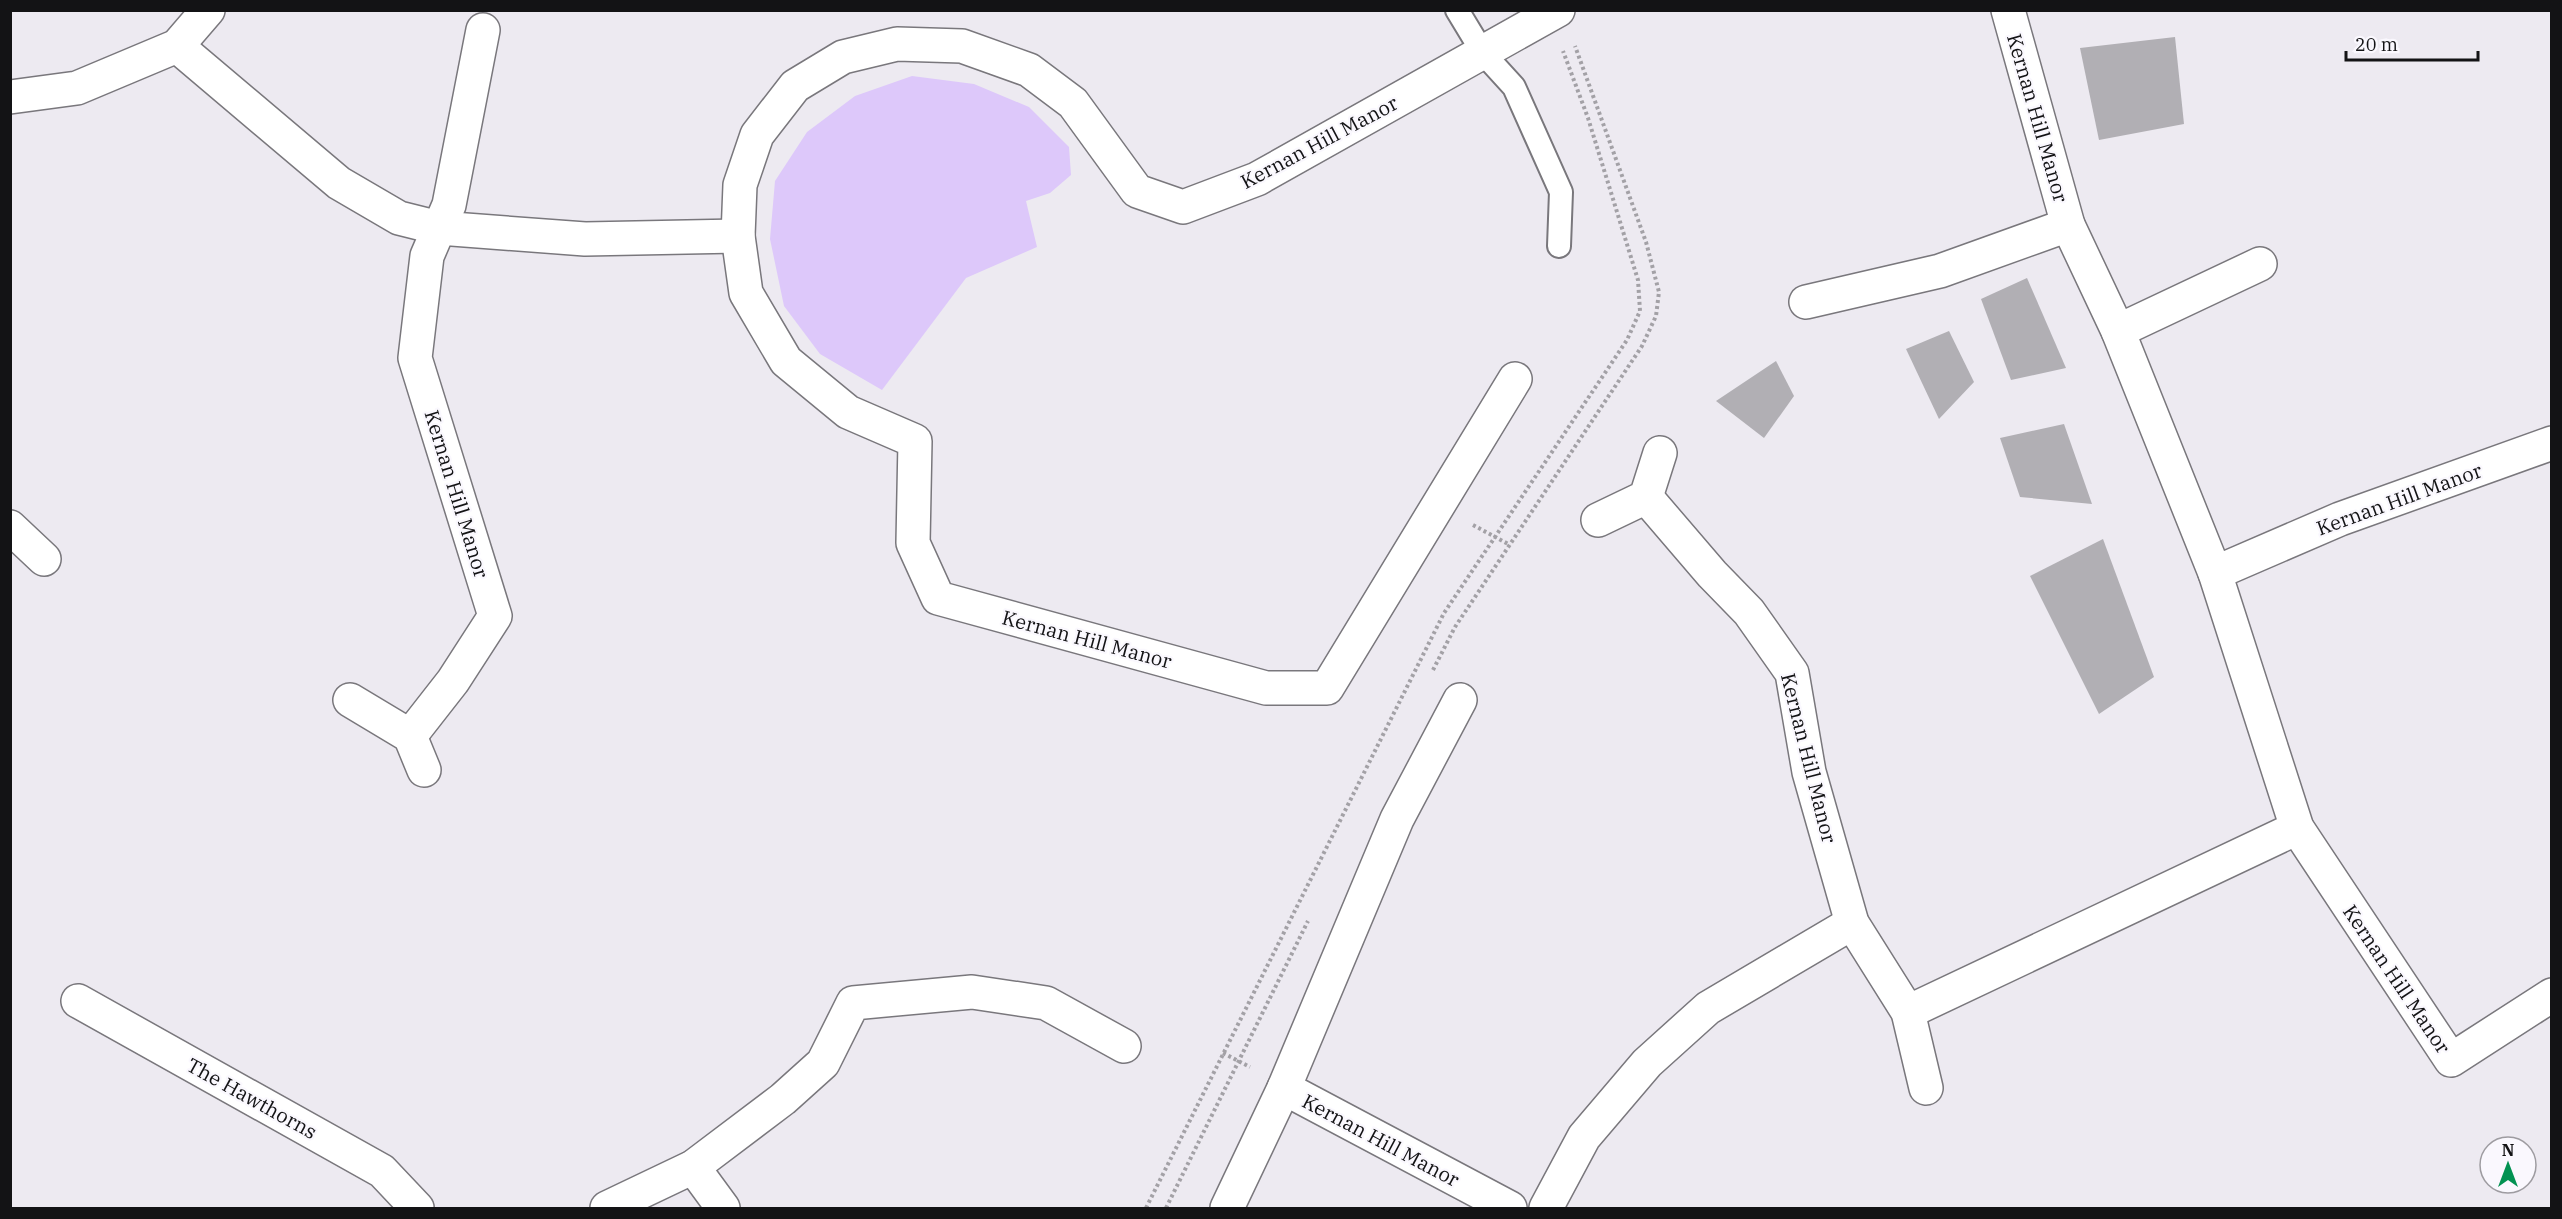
<svg xmlns="http://www.w3.org/2000/svg" width="2562" height="1219" font-family="'IBM Plex Serif',serif">
	<style>
		.green { fill: #ddc8fa }
		.building { fill: #b1afb4 }
		.lines { fill: none; stroke-linecap: round; stroke-linejoin: round }
		.lane-casing { stroke: #79777c; stroke-width: 26 }
		.street-casing { stroke: #79777c; stroke-width: 36 }
		.path { stroke: #a3a1a6; stroke-width: 4; stroke-dasharray: 3 3; stroke-linecap: butt }
		.lane { stroke: #fff; stroke-width: 22 }
		.street { stroke: #fff; stroke-width: 33 }
		.labels { text-anchor: middle; dominant-baseline: central; stroke-width: 4.5; stroke-linejoin: round; paint-order: stroke }
		.street-label { font-size: 20px; fill: #131315; stroke: #faf8fe }
	</style>
	<rect width="100%" height="100%" fill="#edeaf1"/>
	<polygon class="green" points="912,76 974,84 1029,107 1069,147 1071,175 1050,193 1026,201 1037,247 966,278 882,390 820,354 784,306 770,239 775,181 807,132 855,96"/>
	<g class="building">
		<polygon points="2175,37 2184,124 2099,140 2080,48"/>
		<polygon points="2027,278 2066,368 2011,380 1981,299"/>
		<polygon points="1949,331 1974,382 1939,419 1906,349"/>
		<polygon points="1776,361 1794,396 1764,438 1716,401"/>
		<polygon points="2064,424 2092,504 2020,497 2000,438"/>
		<polygon points="2103,539 2154,677 2099,714 2030,576"/>
	</g>
	<g class="lines">
		<defs>
			<polyline id="lane" points="1457,10 1483,53 1514,87 1561,192 1559,246"/>
			<g id="street">
				<polyline points="2008,10 2068,225 2118,331 2215,573 2297,828 2451,1060 2552,995"/>
				<polyline points="177,46 339,183 399,218 439,228 585,239 738,236"/>
				<polyline points="10,97 77,88 177,46 208,10"/>
				<polyline points="1806,302 1940,271 2068,225"/>
				<polyline points="2118,331 2260,264"/>
				<polyline points="1515,379 1327,688 1266,688 938,598 913,543 915,441 848,412 786,361 746,293 738,236 740,185 757,135 795,86 843,57 897,44 962,46 1029,70 1073,103 1137,191 1183,207 1257,179 1558,10"/>
				<polyline points="1646,497 1712,574 1749,612 1792,673 1809,772 1852,923 1908,1012 1926,1088"/>
				<polyline points="1598,520 1646,497 1660,453"/>
				<polyline points="10,527 44,559"/>
				<polyline points="2215,573 2340,519 2552,443"/>
				<polyline points="350,700 410,736 424,770"/>
				<polyline points="410,736 453,681 495,616 415,358 427,256 449,205 483,30"/>
				<polyline points="78,1001 382,1171 417,1208"/>
				<polyline points="1908,1012 2297,828"/>
				<polyline points="1284,1088 1510,1208"/>
				<polyline points="693,1167 723,1208"/>
				<polyline points="607,1208 693,1167 783,1099 823,1063 853,1003 972,992 1046,1003 1124,1046"/>
				<polyline points="1227,1208 1284,1088 1397,819 1460,700"/>
				<polyline points="1546,1208 1584,1137 1647,1063 1708,1008 1852,923"/>
			</g>
		</defs>
		<use href="#lane" class="lane-casing"/>
		<use href="#street" class="street-casing"/>
		<g class="path">
			<polyline points="1473,525 1510,545"/>
			<polyline points="1433,670 1455,627 1642,346 1656,316 1659,292 1646,242 1575,46"/>
			<polyline points="1223,1053 1250,1067"/>
			<polyline points="1146,1208 1444,613 1627,340 1640,311 1638,280 1588,118 1563,51"/>
			<polyline points="1166,1208 1308,921"/>
		</g>
		<use href="#lane" class="lane"/>
		<use href="#street" class="street"/>
	</g>
	<g class="labels">
		<g class="street-label">
			<text transform="translate(2038 118) rotate(74)">Kernan Hill Manor</text>
			<text transform="translate(1319 142) rotate(-28)">Kernan Hill Manor</text>
			<text transform="translate(457 494) rotate(73)">Kernan Hill Manor</text>
			<text transform="translate(2399 499) rotate(-20)">Kernan Hill Manor</text>
			<text transform="translate(1087 639) rotate(15)">Kernan Hill Manor</text>
			<text transform="translate(1809 758) rotate(76)">Kernan Hill Manor</text>
			<text transform="translate(2397 979) rotate(56)">Kernan Hill Manor</text>
			<text transform="translate(252 1098) rotate(29)">The Hawthorns</text>
			<text transform="translate(1381 1140) rotate(28)">Kernan Hill Manor</text>
		</g>
	</g>
	<rect width="2562" height="1219" fill="none" stroke="#131315" stroke-width="24"/>
	<g transform="translate(2508 1165)"><circle r="28" fill="#faf8fe" stroke="#9e9ca1" stroke-width="1.5"/>
	<path d="M0-4.5L10 22L0 15L-10 22Z" fill="#029252"/>
	<text y="-9" font-size="16" font-weight="bold" text-anchor="middle" fill="#131315">N</text>
	</g>
	<path d="M2346 51v9h132v-9" fill="none" stroke="#131315" stroke-width="3"/>
	<text x="2355" y="51" font-size="18" fill="#131315" stroke="#faf8fe" stroke-width="4.5" paint-order="stroke">20 m</text>
</svg>
